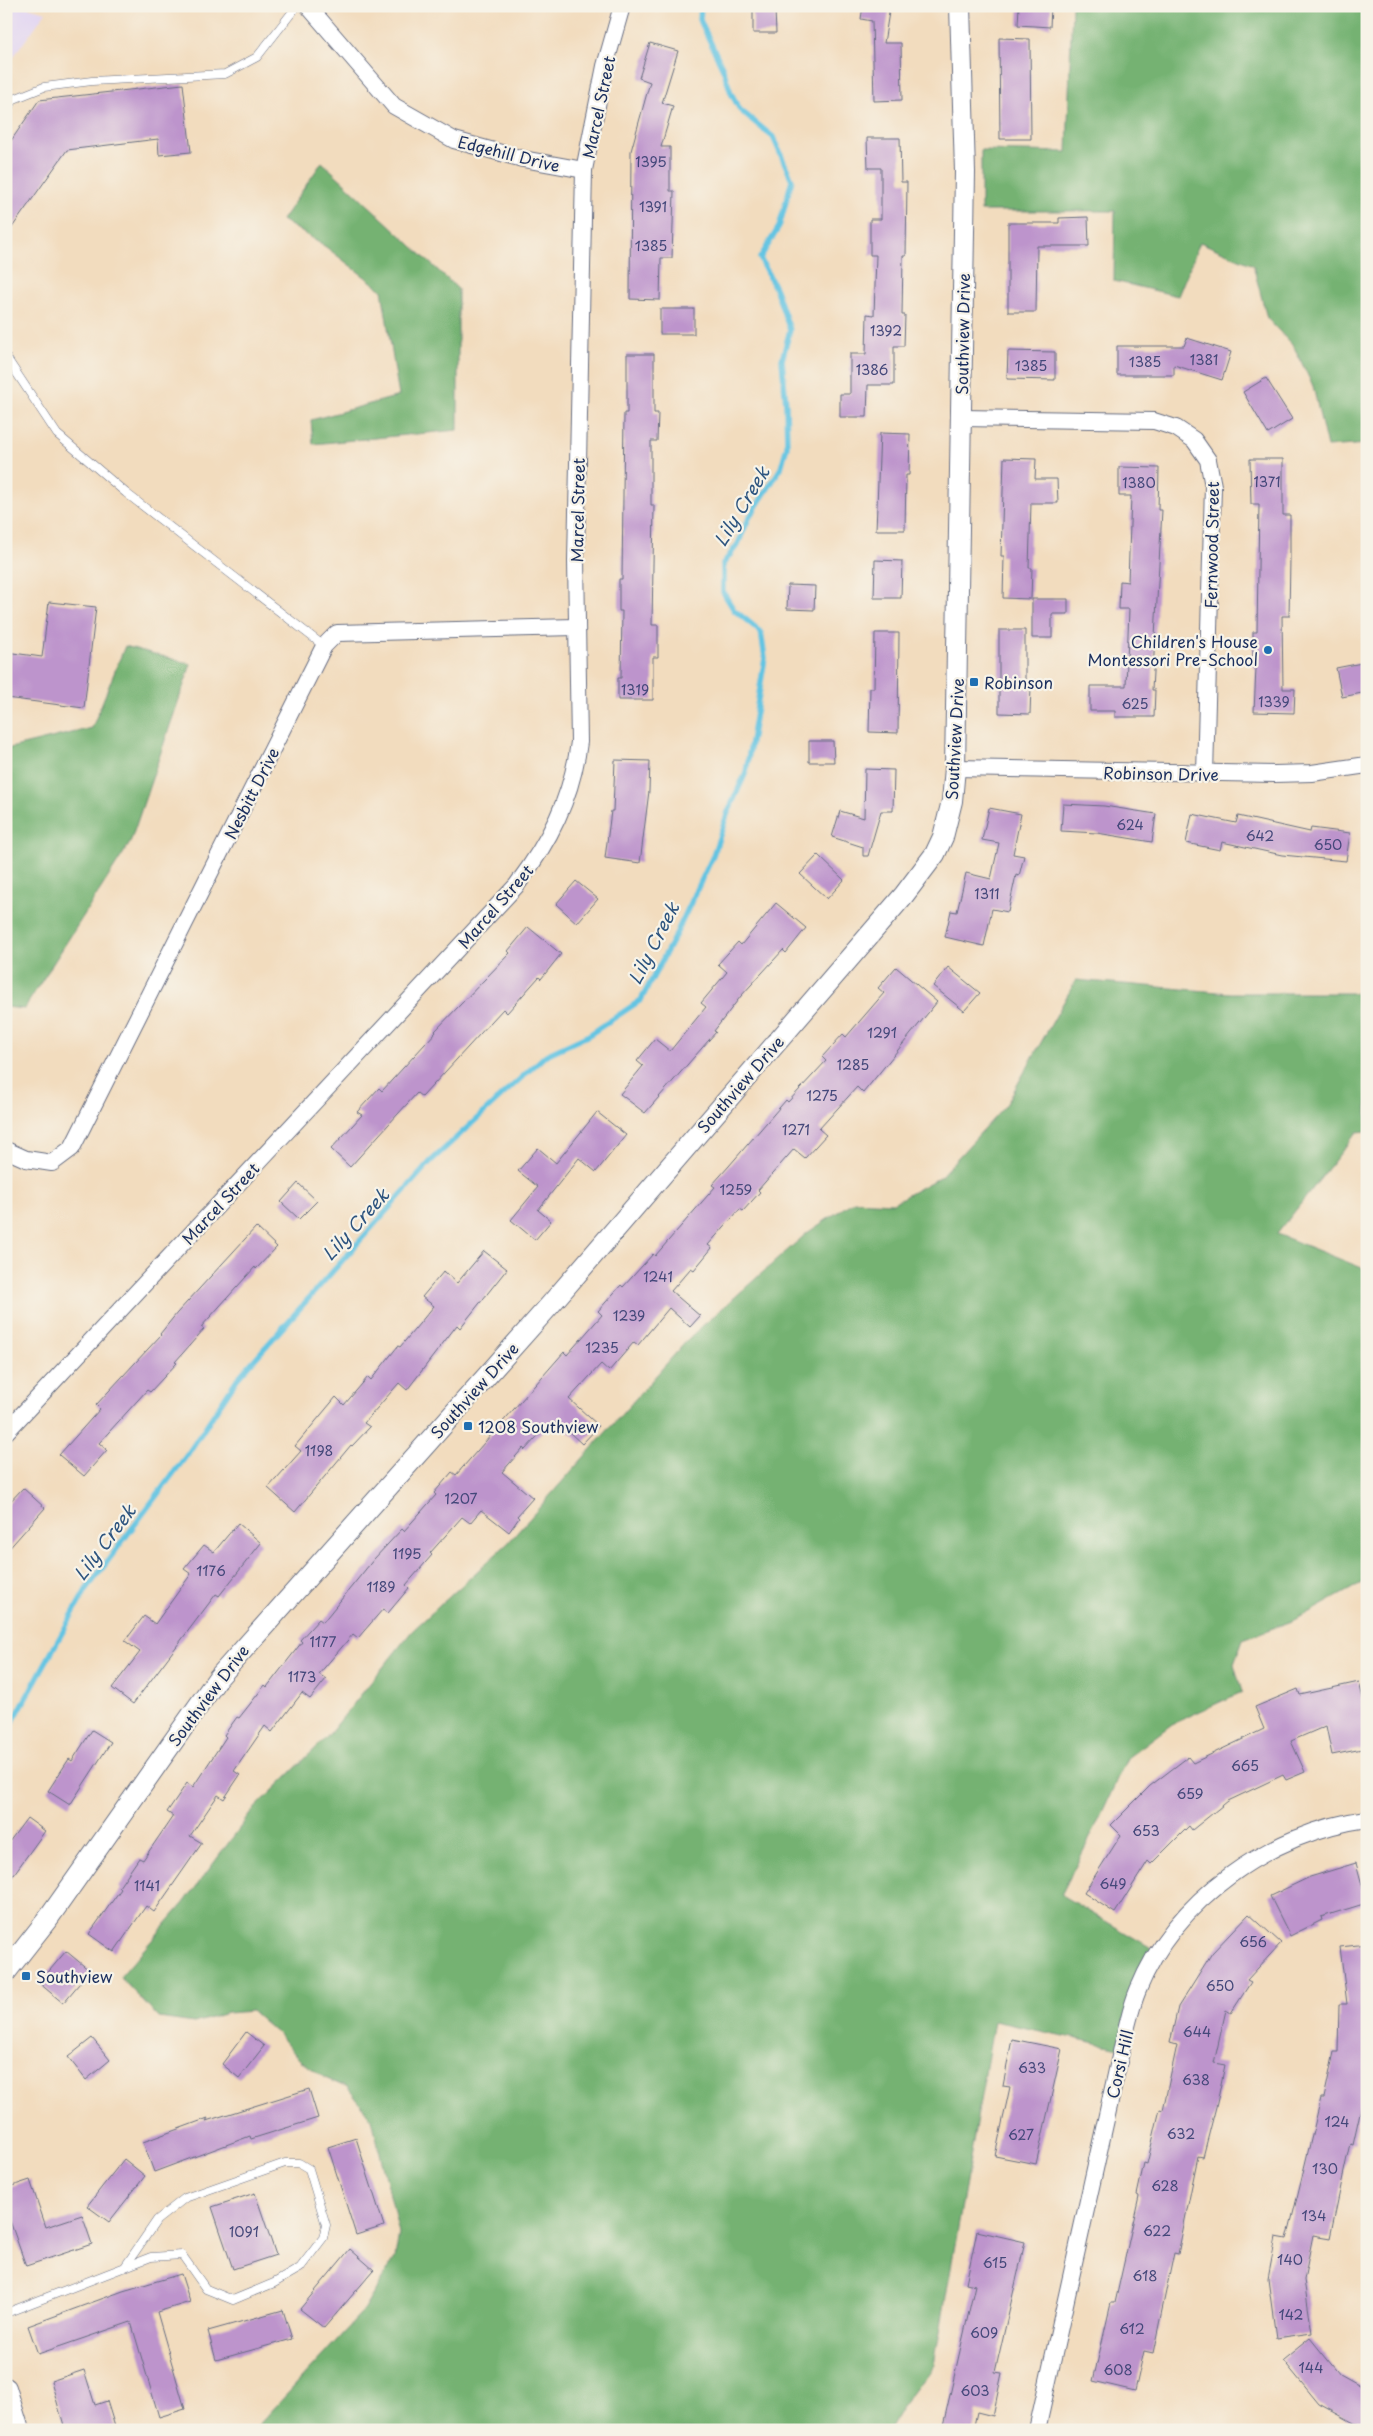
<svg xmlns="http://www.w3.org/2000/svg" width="1373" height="2436" font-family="'Playpen Sans',sans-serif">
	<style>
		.built { fill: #e1d4f3 }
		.forest { fill: #75b272; stroke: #487068 }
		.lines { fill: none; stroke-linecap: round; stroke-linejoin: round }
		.stream { stroke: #64c4e2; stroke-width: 5.5 }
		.building { fill: #bd94cc }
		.service-casing { stroke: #666c80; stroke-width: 9 }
		.minor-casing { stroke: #666c80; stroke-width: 18 }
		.tertiary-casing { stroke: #666c80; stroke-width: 22 }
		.service { stroke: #fff; stroke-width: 8 }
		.minor { stroke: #fff; stroke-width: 16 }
		.tertiary { stroke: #fff; stroke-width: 20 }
		.poi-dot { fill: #1f6fb2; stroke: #f7f3e8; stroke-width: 2 }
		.labels { text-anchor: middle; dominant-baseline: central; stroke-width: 4.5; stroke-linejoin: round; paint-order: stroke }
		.number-label { font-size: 14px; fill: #44487a }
		.street-label { font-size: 16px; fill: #1b2f5e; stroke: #f7f3e8 }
		.poi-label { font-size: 16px; fill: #1b2f5e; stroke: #f7f3e8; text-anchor: start }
		.water-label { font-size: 18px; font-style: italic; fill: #2d547f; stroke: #f7f3e8 }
	</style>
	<rect width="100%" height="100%" fill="#f7f3e8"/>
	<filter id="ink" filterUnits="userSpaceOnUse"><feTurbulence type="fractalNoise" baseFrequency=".02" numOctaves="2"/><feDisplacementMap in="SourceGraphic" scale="10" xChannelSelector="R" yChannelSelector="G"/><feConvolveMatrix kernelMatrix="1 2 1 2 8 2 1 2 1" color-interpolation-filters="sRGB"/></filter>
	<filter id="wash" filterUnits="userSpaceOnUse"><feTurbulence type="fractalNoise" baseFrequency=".0096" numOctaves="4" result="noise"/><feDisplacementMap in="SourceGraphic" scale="20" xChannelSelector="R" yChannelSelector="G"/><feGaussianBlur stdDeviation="1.12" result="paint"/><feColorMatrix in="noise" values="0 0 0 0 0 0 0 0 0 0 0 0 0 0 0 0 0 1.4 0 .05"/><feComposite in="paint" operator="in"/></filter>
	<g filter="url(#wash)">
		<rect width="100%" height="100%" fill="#f2dcbe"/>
		<polygon class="built" points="6,6 24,6 46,12 6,67"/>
		<g class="forest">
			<polygon points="1072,6 1367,6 1367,444 1327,447 1313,386 1294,347 1267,318 1253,265 1200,242 1178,296 1114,281 1115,211 981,211 981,150 1067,152"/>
			<polygon points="322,162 458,289 458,430 313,444 311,420 399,396 382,290 326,247 282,220"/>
			<polygon points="125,646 191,664 130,843 24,1009 6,1007 6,749 92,728"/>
			<polygon points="1076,980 1230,993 1367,993 1367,1131 1357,1132 1277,1234 1367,1270 1367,1580 1295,1620 1243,1639 1234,1664 1242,1692 1172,1724 1127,1758 1095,1828 1061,1895 1160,1953 1124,2049 994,2021 934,2365 902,2407 889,2430 254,2430 361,2314 395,2258 399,2233 372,2119 348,2088 325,2078 300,2060 277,2033 252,2011 227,2013 194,2023 159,2018 120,1977 184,1903 253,1810 327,1737 412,1631 508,1543 690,1337 807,1233 854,1201 893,1203 940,1177 1006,1105"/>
		</g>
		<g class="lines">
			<polyline class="stream" points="6,1734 86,1590 187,1455 237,1379 430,1162 546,1055 589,1035 641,1000 677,932 712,858 728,812 746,772 765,658 761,632 734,610 723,592 723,564 738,544 749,518 781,468 787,446 786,404 782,360 790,330 776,290 760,258 779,227 792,180 773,137 740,110 731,93 723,69 700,20 701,6"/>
		</g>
		<g id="blocks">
			<g class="building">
				<polygon points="863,6 890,6 884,43 901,43 902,100 874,101 872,21 861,19"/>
				<polygon points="1019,6 1051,6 1050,27 1018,25"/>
				<polygon points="753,10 775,10 776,33 753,33"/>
				<polygon points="999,38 1030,39 1031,139 1000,139"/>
				<polygon points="650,43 678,51 662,103 673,106 661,147 670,147 670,191 674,191 672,258 661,258 660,300 630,299 631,151 650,82 639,78"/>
				<polygon points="183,84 191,152 159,155 158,139 67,150 6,236 6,148 39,100"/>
				<polygon points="867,138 900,138 901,182 907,182 906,256 903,256 902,315 905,315 904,346 894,346 894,385 868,385 867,417 840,417 840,394 850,394 850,354 866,354 867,314 874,315 876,255 870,255 870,219 881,219 881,168 868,168"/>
				<polygon points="1088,217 1089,246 1037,246 1036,312 1008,312 1008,223 1059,223 1059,218"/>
				<rect x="660" y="309" width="34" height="25"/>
				<polygon points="1187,338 1231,352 1222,380 1174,365 1174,375 1117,375 1117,346 1184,346"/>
				<polygon points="1008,351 1055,352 1055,380 1007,379"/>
				<polygon points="627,354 654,354 654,413 658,413 657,441 651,441 651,505 654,505 652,625 658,625 658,657 653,657 653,700 618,700 618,678 621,678 622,611 619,611 619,579 622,579 624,413 627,413"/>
				<polygon points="1266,378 1292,419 1268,434 1243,392"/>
				<polygon points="880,433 910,434 909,475 906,475 905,530 876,530"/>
				<polygon points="1004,458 1036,459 1035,479 1057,479 1058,503 1031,503 1029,568 1032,568 1031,599 1003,598 1004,556 1001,556"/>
				<polygon points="1250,459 1283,459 1283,515 1290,515 1290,559 1289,616 1282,616 1283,689 1295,689 1294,713 1254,712 1256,668 1253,668 1253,632 1257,632 1259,504 1251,504"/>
				<polygon points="1119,467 1159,468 1158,510 1162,510 1152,690 1155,690 1154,717 1115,717 1115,711 1090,711 1090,686 1126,686 1129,609 1119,609 1120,581 1128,582 1131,496 1119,496"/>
				<polygon points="875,560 902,561 901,598 874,598"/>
				<polygon points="788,585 815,586 814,610 787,609"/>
				<polygon points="1032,599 1068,599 1068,614 1052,614 1052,638 1032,638"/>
				<polygon points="49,602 96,607 84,708 6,698 6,652 42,657"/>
				<polygon points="999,630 1025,630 1025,687 1031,687 1030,714 999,713"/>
				<polygon points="875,633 899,633 898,733 869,732 870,688 874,688"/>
				<polygon points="1367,662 1367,692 1342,697 1336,668"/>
				<polygon points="809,741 833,741 834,762 809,762"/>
				<polygon points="615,760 650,761 649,791 640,863 605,858 611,811 613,811"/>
				<polygon points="865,769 894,770 893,811 881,811 868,856 863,856 863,847 832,837 840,811 864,818"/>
				<polygon points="1063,804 1104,806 1156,814 1152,842 1097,833 1061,831"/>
				<polygon points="989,808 1021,814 1013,854 1024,856 1019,876 1016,875 1008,912 992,909 984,946 945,937 951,911 957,912 966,873 991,879 999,843 982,840"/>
				<polygon points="1192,814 1236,823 1238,816 1310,832 1311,828 1350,833 1346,861 1282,855 1222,842 1220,850 1186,843"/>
				<polygon points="818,855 844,880 827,899 800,874"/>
				<polygon points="576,881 598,899 577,923 556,904"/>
				<polygon points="776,903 806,928 786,953 783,950 741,996 714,1031 716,1032 645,1113 620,1094 643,1066 637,1061 655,1039 670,1051 706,1007 701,1003 727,972 718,964 738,942 741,945"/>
				<polygon points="528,927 561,954 541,979 539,977 507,1013 503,1009 422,1097 417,1093 350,1167 331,1149 362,1115 357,1112 379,1088 382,1091 436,1032 435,1031 510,953 508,951"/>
				<polygon points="896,967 937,1002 863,1093 857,1087 819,1129 826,1135 805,1158 794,1149 758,1190 760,1192 743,1211 740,1209 708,1245 712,1248 694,1270 691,1268 671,1291 700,1316 690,1327 669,1308 638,1345 634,1342 609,1371 601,1364 569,1399 599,1426 582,1444 557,1421 548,1431 545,1428 525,1450 523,1448 502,1472 533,1498 517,1516 519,1518 509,1532 481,1510 470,1523 462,1517 430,1553 432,1555 406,1585 409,1588 388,1613 383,1609 358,1638 353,1634 319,1674 326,1679 310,1699 302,1693 272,1732 265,1726 234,1771 240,1775 224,1799 218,1795 190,1836 202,1843 154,1912 146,1906 114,1952 89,1934 121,1889 119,1887 139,1858 143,1860 173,1816 167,1812 187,1783 193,1787 226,1737 224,1735 237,1717 239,1718 265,1685 267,1687 302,1642 300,1640 319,1619 323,1622 374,1559 402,1529 404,1531 436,1495 434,1493 452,1472 456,1475 564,1352 567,1355 602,1315 598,1311 621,1285 623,1287 653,1254 655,1256 715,1187 712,1185 729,1166 786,1100 788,1102 826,1061 822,1057 843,1034 846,1037 884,993 878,988"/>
				<polygon points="948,967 980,993 964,1011 933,986"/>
				<polygon points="597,1112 626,1135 596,1172 579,1158 538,1210 551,1221 535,1240 511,1220 538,1187 518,1171 538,1148 556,1163"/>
				<polygon points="298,1183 317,1201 299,1219 281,1202"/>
				<polygon points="256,1227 277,1247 256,1269 255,1267 201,1327 204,1329 175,1362 177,1363 150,1392 147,1390 99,1443 107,1450 84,1476 59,1455 100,1409 96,1405 161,1335 160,1334 177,1313"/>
				<polygon points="484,1251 507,1269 460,1328 457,1325 407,1390 399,1383 364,1423 370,1427 352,1446 351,1445 295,1512 268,1488 301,1451 295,1446 336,1397 344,1405 368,1377 371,1380 398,1346 400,1347 434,1306 422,1297 444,1271 457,1283"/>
				<polygon points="23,1488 45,1508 6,1552 6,1506"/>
				<polygon points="238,1523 261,1543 219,1596 216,1594 133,1704 112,1688 140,1652 125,1641 144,1616 155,1624 191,1574 184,1569 204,1545 214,1552"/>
				<polygon points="1359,1682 1367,1715 1367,1748 1332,1755 1326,1726 1291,1741 1305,1772 1286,1780 1283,1775 1228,1801 1192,1830 1189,1826 1151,1864 1148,1861 1115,1913 1084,1893 1121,1835 1111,1825 1150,1786 1188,1757 1193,1763 1264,1729 1255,1707 1298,1689 1300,1695"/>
				<polygon points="92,1730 111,1742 70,1805 48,1791 69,1759 72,1761"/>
				<polygon points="27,1818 45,1831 6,1885 6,1846"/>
				<polygon points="1356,1863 1367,1903 1321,1917 1322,1920 1290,1936 1270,1896 1310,1877"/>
				<polygon points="1249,1914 1281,1943 1247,1980 1251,1982 1231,2013 1226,2010 1214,2063 1225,2065 1217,2103 1203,2157 1198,2156 1178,2254 1174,2253 1153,2353 1144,2351 1135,2391 1093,2381 1111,2303 1115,2303 1139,2196 1137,2195 1144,2163 1147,2164 1160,2109 1163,2110 1177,2045 1170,2043 1178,2007 1212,1953"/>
				<polygon points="1367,1944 1367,2081 1353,2144 1350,2143 1330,2238 1313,2235 1304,2280 1312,2333 1276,2338 1268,2279 1276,2237 1287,2239 1321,2098 1324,2098 1334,2052 1338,2052 1339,2004 1347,2004 1340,1947"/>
				<polygon points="66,1951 90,1971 63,2003 39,1983"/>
				<polygon points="246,2032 264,2046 239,2078 222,2064"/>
				<polygon points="92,2038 110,2060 86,2080 68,2057"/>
				<polygon points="1012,2039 1062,2049 1036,2164 995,2156 1010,2087 1003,2086"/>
				<polygon points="309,2089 318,2118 251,2139 250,2136 154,2172 143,2142 208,2118 206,2121"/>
				<polygon points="356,2138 384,2226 356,2235 328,2147"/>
				<polygon points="124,2159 145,2176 109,2222 87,2206"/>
				<polygon points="30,2180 46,2227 82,2215 92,2244 26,2266 10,2221 6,2222 6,2188"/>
				<polygon points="255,2193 276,2255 233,2269 212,2207"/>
				<polygon points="977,2231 1025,2242 995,2372 1002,2373 993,2416 977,2412 973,2430 942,2430 975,2285 966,2283"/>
				<polygon points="350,2249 374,2270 324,2328 300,2309"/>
				<polygon points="181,2274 190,2302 157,2312 185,2409 159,2417 131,2322 38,2354 28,2326 123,2291"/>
				<polygon points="283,2310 292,2339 216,2360 208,2331"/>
				<polygon points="1310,2338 1340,2375 1367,2390 1367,2430 1319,2404 1283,2360"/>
				<polygon points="84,2370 95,2405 107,2401 116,2430 65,2430 51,2381"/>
			</g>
		</g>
	</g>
	<g filter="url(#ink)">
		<use href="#blocks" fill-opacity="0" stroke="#666c80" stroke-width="1"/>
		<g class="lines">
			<defs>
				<g id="service">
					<polyline points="6,111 14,99 44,87 92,81 225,74 257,57 297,6"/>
					<polyline points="6,357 57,434 126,493 324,646"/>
					<polyline points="6,2313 151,2257 182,2255 206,2289 233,2300 274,2283 300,2268 323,2238 326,2225 309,2169 299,2163 285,2163 185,2198 157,2220 124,2268"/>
				</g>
				<g id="minor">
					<polyline points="308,6 394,106 454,140 523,159 584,170"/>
					<polyline points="961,418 1154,421 1176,428 1194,440 1208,460 1213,486 1205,774"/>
					<polyline points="955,768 1274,774 1312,773 1367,765"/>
					<polyline points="6,1150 26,1159 52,1163 72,1148 324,646 337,633 576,627"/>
					<path d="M6 1432 516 886C549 842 572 798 579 742L576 561 584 170 605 66 622 6"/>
					<path d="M1037 2430 1125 2034C1129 2019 1132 2004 1138 1990 1175 1899 1271 1832 1367 1819"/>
				</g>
				<g id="tertiary">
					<polyline points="6,1972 50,1916 218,1678 551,1304 904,895 935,854 943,837 952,801 955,768 965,172 960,6"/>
					<polyline points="6,2388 19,2430"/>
				</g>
			</defs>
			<use href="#service" class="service-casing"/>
			<use href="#minor" class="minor-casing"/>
			<use href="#tertiary" class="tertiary-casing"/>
			<use href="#service" class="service"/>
			<use href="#minor" class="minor"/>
			<use href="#tertiary" class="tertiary"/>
		</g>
	</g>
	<g class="poi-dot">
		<circle cx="1268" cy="650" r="5"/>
		<rect x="969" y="677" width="10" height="10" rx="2.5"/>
		<rect x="463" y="1421" width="10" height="10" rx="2.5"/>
		<rect x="21" y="1971" width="10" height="10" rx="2.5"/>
	</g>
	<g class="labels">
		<g class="number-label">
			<text x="651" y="161">1395</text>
			<text x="653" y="206">1391</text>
			<text x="651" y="245">1385</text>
			<text x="886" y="330">1392</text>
			<text x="1204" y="359">1381</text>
			<text x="1145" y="361">1385</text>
			<text x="1031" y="365">1385</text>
			<text x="872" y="369">1386</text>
			<text x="1267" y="481">1371</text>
			<text x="1139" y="482">1380</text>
			<text x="635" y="689">1319</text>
			<text x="1274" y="701">1339</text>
			<text x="1135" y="703">625</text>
			<text x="1130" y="824">624</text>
			<text x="1260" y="835">642</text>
			<text x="1328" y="844">650</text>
			<text x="987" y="893">1311</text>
			<text x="882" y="1032">1291</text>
			<text x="853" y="1064">1285</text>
			<text x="822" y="1095">1275</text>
			<text x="796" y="1129">1271</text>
			<text x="736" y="1189">1259</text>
			<text x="658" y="1276">1241</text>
			<text x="629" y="1315">1239</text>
			<text x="602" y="1347">1235</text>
			<text x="319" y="1450">1198</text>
			<text x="461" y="1498">1207</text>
			<text x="407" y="1553">1195</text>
			<text x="211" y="1570">1176</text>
			<text x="381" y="1586">1189</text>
			<text x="323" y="1641">1177</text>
			<text x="302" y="1676">1173</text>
			<text x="1245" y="1765">665</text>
			<text x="1190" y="1793">659</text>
			<text x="1146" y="1830">653</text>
			<text x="1113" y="1883">649</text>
			<text x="147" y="1885">1141</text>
			<text x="1253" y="1941">656</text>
			<text x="1220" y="1985">650</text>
			<text x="1197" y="2031">644</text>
			<text x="1032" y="2067">633</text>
			<text x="1196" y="2079">638</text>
			<text x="1337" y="2121">124</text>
			<text x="1181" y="2133">632</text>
			<text x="1021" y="2134">627</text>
			<text x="1325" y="2168">130</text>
			<text x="1165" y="2185">628</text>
			<text x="1314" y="2215">134</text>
			<text x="1157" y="2230">622</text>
			<text x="244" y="2231">1091</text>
			<text x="1290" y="2259">140</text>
			<text x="995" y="2262">615</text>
			<text x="1145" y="2275">618</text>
			<text x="1291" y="2314">142</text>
			<text x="1132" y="2328">612</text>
			<text x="984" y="2332">609</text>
			<text x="1311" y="2367">144</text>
			<text x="1118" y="2369">608</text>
			<text x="975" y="2390">603</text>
		</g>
		<g class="street-label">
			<text transform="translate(598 107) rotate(-78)">Marcel Street</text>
			<text transform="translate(509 153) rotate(14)">Edgehill Drive</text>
			<text transform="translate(962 334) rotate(-89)">Southview Drive</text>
			<text transform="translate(577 510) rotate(-89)">Marcel Street</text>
			<text transform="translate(1211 545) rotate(-89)">Fernwood Street</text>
			<text transform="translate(954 739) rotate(-87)">Southview Drive</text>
			<text transform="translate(1161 773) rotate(1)">Robinson Drive</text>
			<text transform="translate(251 793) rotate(-63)">Nesbitt Drive</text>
			<text transform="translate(495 906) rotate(-49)">Marcel Street</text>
			<text transform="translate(740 1084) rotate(-49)">Southview Drive</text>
			<text transform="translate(220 1203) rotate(-47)">Marcel Street</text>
			<text transform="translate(474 1390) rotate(-48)">Southview Drive</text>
			<text transform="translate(208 1695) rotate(-53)">Southview Drive</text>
			<text transform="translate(1119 2064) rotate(-77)">Corsi Hill</text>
		</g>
		<g class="poi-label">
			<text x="1258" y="641" text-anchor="end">Children's House<tspan x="1258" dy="18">Montessori Pre-School</tspan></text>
			<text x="984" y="682">Robinson</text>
			<text x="478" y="1426">1208 Southview</text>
			<text x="36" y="1976">Southview</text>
		</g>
		<g class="water-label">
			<text transform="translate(741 506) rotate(-59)">Lily Creek</text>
			<text transform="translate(653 943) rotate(-63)">Lily Creek</text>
			<text transform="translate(355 1224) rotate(-48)">Lily Creek</text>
			<text transform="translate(104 1542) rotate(-53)">Lily Creek</text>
		</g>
	</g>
	<rect width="1373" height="2436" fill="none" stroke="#f7f3e8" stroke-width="25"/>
</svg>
